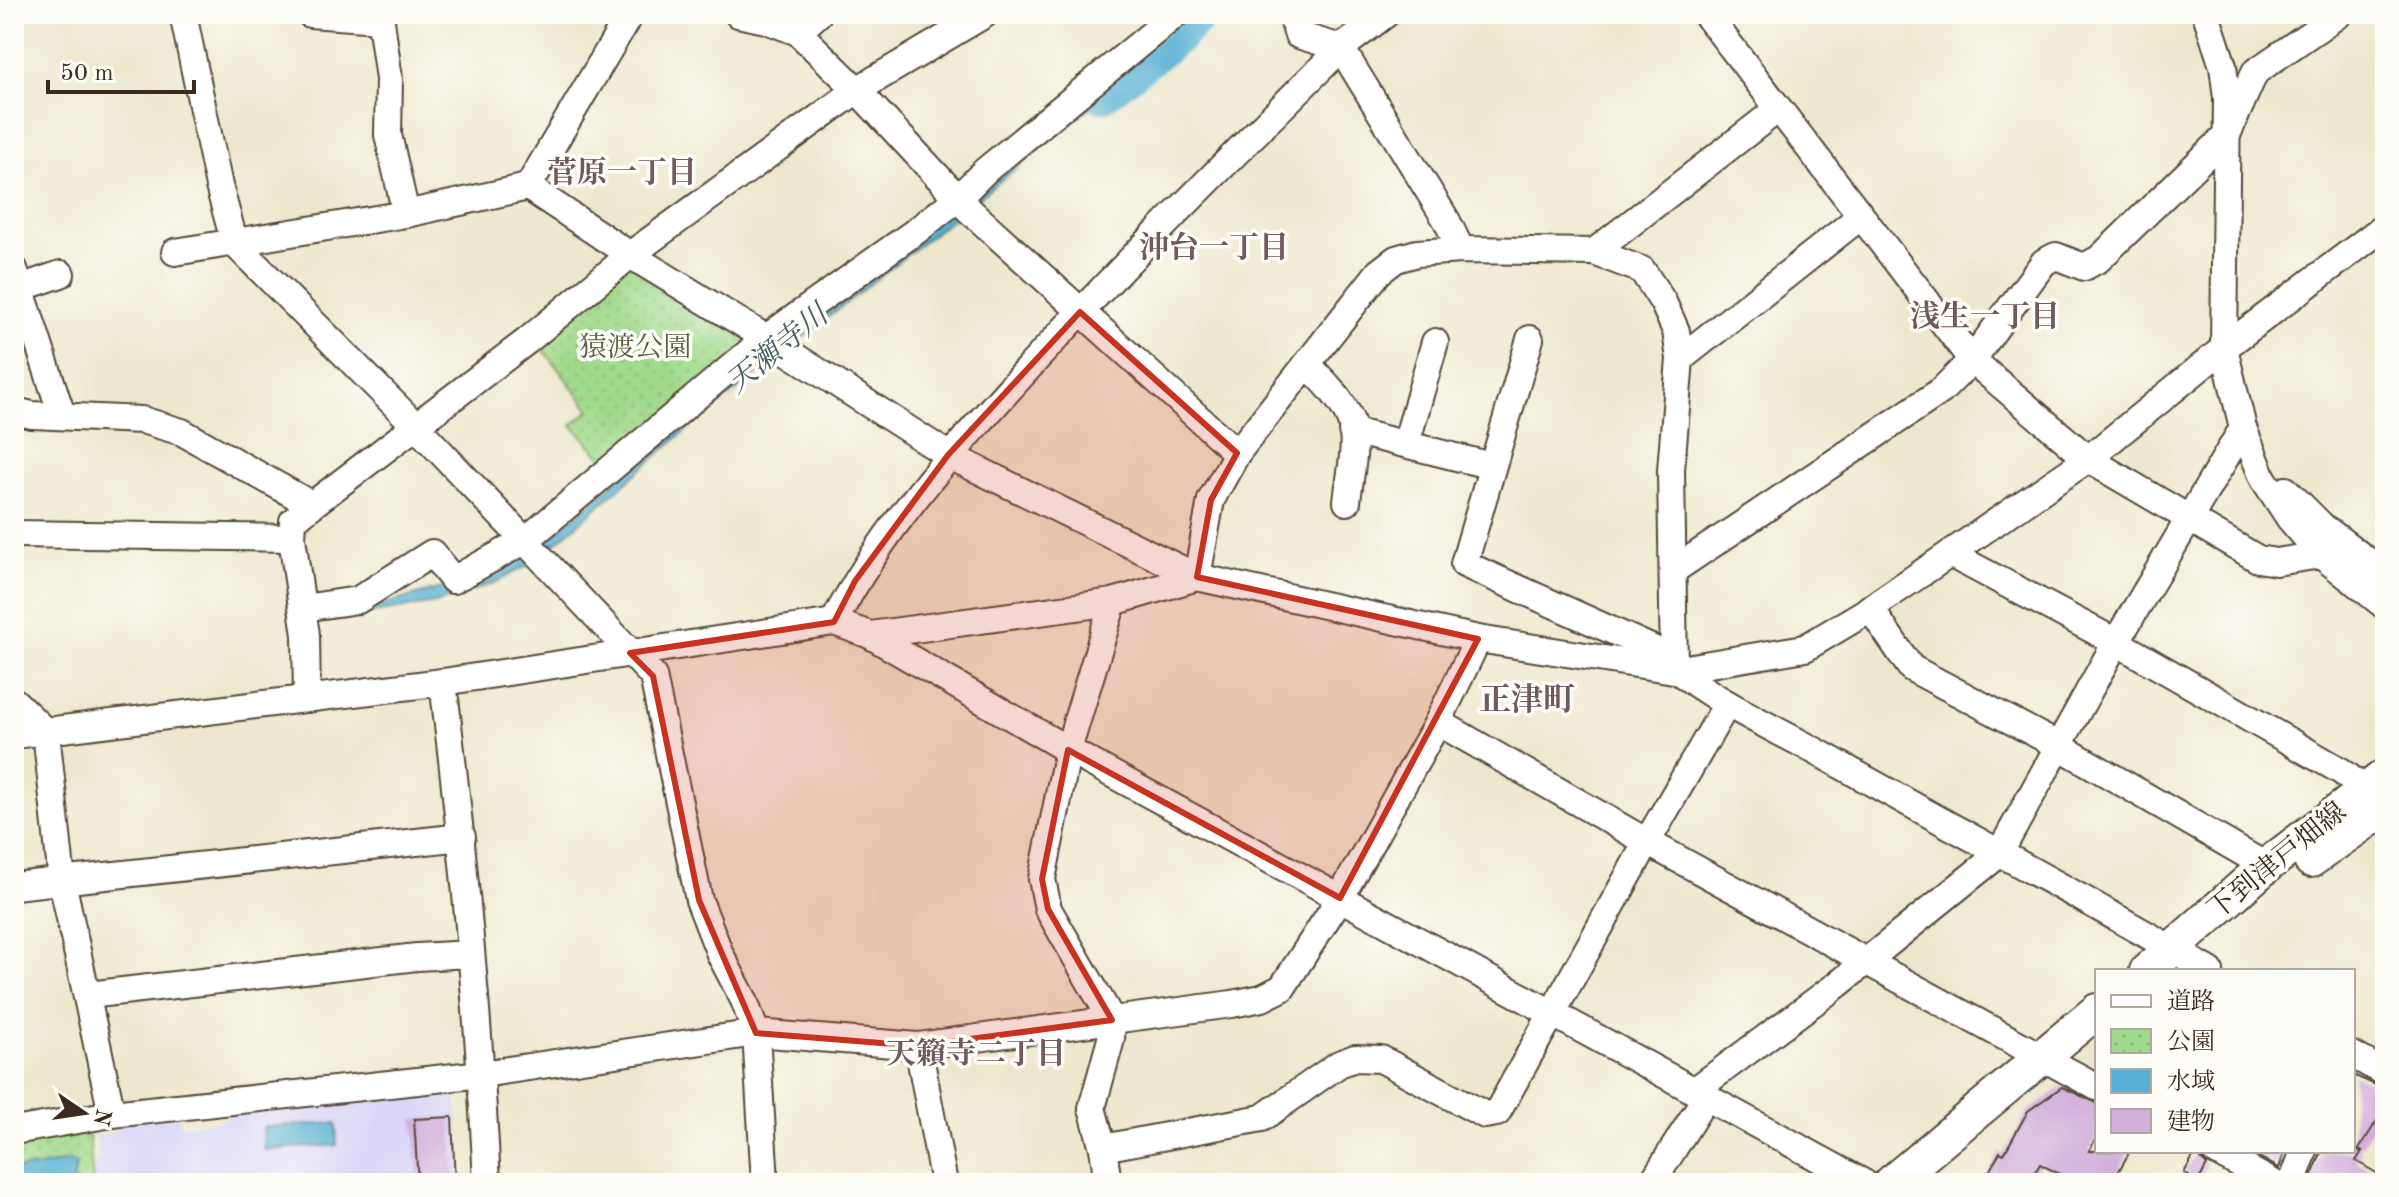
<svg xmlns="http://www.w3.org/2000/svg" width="2399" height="1197" font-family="'Old Standard TT','Noto Serif JP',serif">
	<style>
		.built { fill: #dad6f7 }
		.park { fill: url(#park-dots); stroke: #6e8255; stroke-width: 2 }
		.water { fill: #56b0d3; stroke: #486d78; stroke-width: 2 }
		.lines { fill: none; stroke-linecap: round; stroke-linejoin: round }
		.river { stroke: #56b0d3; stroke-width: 36 }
		.building { fill: #d3b0dc }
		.minor-casing { stroke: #564638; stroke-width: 30 }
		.major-casing { stroke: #564638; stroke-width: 38 }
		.minor { stroke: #fff; stroke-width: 26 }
		.major { stroke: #fff; stroke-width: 34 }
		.marked { fill: #c8321e; fill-opacity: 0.2; stroke: #c8321e; stroke-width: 6; stroke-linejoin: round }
		.labels { text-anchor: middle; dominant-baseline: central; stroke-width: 7; stroke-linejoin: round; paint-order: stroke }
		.park-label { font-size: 28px; fill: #5a5f3f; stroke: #fdfcf7 }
		.street-label { font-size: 28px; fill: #3b2a1e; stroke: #fdfcf7 }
		.neighbourhood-label { font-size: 30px; font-weight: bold; fill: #705960; stroke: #fdfcf7 }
		.water-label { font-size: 30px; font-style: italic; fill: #466066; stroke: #fdfcf7 }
		.quarter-label { font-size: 32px; font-weight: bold; fill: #705960; stroke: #fdfcf7 }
	</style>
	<defs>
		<pattern id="park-dots" width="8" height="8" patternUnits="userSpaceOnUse" patternTransform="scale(2)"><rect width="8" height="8" fill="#a1da8c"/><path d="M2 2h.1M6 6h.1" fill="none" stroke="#8cbb78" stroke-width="1.8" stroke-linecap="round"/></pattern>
	</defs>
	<rect width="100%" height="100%" fill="#fdfcf7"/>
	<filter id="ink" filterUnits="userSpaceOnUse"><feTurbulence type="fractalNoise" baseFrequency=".0125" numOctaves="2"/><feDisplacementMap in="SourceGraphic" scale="16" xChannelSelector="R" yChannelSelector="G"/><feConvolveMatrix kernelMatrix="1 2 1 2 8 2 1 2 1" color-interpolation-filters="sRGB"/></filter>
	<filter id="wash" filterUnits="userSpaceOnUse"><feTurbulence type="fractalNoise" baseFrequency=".006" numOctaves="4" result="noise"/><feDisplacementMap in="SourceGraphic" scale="32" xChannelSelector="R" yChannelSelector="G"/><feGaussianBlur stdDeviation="1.8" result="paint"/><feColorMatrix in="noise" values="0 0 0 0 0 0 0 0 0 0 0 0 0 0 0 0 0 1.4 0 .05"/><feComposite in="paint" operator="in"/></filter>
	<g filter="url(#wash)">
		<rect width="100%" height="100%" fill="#ede8cd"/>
		<polygon class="built" points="450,1095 456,1097 463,1183 93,1183 92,1174 99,1155 95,1136 111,1134 123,1122 179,1115 180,1126 228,1120 227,1109"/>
		<g class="park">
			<polygon points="630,261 758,338 611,467 572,425 590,410 535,339"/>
			<polygon points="81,1130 89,1137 93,1183 14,1183 14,1138"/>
		</g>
		<g class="water">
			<polygon points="1183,14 1203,14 1025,161 685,431 533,563 494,583 436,603 324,621 463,582 515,560 553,535 787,335"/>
			<polygon points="336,1123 337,1145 264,1150 263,1127"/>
			<polygon points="67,1161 76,1164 73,1183 14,1183 14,1169 39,1167"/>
		</g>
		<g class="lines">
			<polyline class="river" points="1102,95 1177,37 1201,14"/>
		</g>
		<g id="blocks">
			<g class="building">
				<polygon points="2353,1075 2385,1089 2385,1108 2358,1151 2362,1151 2356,1161 2385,1178 2385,1183 2309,1183 2322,1151 2353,1151"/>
				<polygon points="2062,1087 2097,1103 2097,1136 2089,1151 2130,1151 2112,1183 2077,1183 2040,1164 2029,1183 1997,1183 1986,1177 2000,1152 2004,1154 2028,1111"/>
				<polygon points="452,1117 455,1183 418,1183 414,1119"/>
				<polygon points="2196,1151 2199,1151 2201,1159 2207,1165 2198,1182 2184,1173"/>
				<polygon points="2253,1151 2285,1151 2279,1168 2252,1153"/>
			</g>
		</g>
	</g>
	<g filter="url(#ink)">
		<use href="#blocks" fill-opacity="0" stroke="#564638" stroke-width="2"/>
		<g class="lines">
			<defs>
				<g id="minor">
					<polyline points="183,14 219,186 235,244 416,426 653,676 699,900 720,954 744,1000 756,1033 765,1183"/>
					<polyline points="310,14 379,19 379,14"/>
					<polyline points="380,14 389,79 388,135 406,214"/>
					<polyline points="738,14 766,20 798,32 857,90 967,208 1237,453"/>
					<polyline points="1291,14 1298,35 1341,48 1447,221 1461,250"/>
					<polyline points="1706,14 1972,360 2088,459 2258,559 2276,562 2321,555"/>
					<polyline points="2206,14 2223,66 2227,98 2224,348 2243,428 2263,478 2290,519 2321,555 2385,606"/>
					<polyline points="798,32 818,14"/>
					<polyline points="528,187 630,14"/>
					<polyline points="175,252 406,214 528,187 630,255 857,90 985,14"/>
					<polyline points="1594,252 1778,109"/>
					<polyline points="14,269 62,415"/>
					<polyline points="14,290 61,274"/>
					<path d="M1530 339 1464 564 1653 649C1703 698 1768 724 1828 758 1955 830 2084 897 2210 971"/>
					<polyline points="1680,359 1861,216"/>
					<path d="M1307 364C1323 380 1341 398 1350 419 1359 442 1349 478 1347 502"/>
					<polyline points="14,411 32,415 142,420 182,432 312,505 527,341 630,255 771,341 948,455 1197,577 1478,639 1674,670 1805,648 1862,614 2088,459 2224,348 2385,226"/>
					<polyline points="1352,431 1492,466"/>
					<polyline points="1406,444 1435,342"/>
					<polyline points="2286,490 2322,526 2385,574"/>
					<polyline points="14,534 292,538"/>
					<polyline points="1950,554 2116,642 2341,771 2366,790"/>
					<polyline points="1674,570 1941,391 1972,360 2044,262 2056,256 2084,267 2099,259 2227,135 2255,72 2339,14"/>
					<polyline points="1197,577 1211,500 1237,453 1379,272 1396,259 1417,253 1461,250 1594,252 1642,270 1663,302 1676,331 1680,359 1671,470 1674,670"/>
					<polyline points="303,608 358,600 432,553 453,580 526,540 766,338 916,231 958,198 986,170 1176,14"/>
					<polyline points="1870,608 1911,668 2059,746 2266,866"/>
					<path d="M834 622C884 525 959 444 1032 364 1132 255 1237 152 1341 48L1386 14"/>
					<polyline points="870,635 1113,602 1197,577"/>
					<path d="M443 682C463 848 479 1015 487 1183"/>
					<polyline points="307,699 306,635 292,538 293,521 312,505"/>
					<polyline points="14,701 46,732 62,881 112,1114"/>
					<polyline points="1438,722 1647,842 2097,1087"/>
					<polyline points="14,735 443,682 834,622 870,635 1068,750 1864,1183"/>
					<polyline points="14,886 462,837"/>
					<polyline points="88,995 417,957 471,954"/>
					<polyline points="918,1046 944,1183"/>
					<polyline points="2353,1055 2385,1073"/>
					<polyline points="1694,1091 1837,985 1999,854 2116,642 2243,428"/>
					<polyline points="14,1131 112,1114 482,1074 756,1033 918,1046 1232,1004 1262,998 1282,988 1340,898 1438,722 1478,639"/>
					<polyline points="1103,1148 1262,1118 1339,1064 1355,1058 1381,1059 1485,1115 1497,1113 1647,842 1727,704"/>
					<polyline points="2215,1151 2273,1183"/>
					<polyline points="1108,1183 1103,1148 1092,1108 1111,1039 1112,1020 1048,909 1042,879 1068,750 1113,602"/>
					<polyline points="1652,1183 1706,1097"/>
					<polyline points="2292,1183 2304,1151"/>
				</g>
				<g id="major">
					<polyline points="2311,860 2385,808"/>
					<polyline points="2147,971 2266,866 2385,776"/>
					<polyline points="1891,1183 2097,1011"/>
				</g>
			</defs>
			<use href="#minor" class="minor-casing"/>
			<use href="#major" class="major-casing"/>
			<use href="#minor" class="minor"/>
			<use href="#major" class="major"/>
		</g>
	</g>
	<path class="marked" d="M1080 312 1237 453 1211 500 1197 577 1478 639 1340 898 1068 750 1042 879 1048 909 1112 1020 918 1046 756 1033 699 900 653 676 630 653 834 622 855 581 948 455Z"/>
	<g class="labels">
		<g class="park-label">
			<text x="635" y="349">猿渡公園</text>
		</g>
		<g class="street-label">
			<text transform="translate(2278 862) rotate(-39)">下到津戸畑線</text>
		</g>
		<g class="neighbourhood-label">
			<text x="622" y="174">菅原一丁目</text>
			<text x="1214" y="249">沖台一丁目</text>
			<text x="1985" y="318">浅生一丁目</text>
			<text x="976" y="1055">天籟寺二丁目</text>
		</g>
		<g class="water-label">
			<text transform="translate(778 350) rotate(-39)">天瀬寺川</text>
		</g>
		<g class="quarter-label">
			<text x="1527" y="702">正津町</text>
		</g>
	</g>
	<rect width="2399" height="1197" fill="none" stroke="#fdfcf7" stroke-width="48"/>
	<rect x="2095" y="969" width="260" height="184" fill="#fdfcf7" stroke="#afa8a0" stroke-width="2"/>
	<rect x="2111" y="995" width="40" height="12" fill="#ffffff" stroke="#afa8a0" stroke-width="2"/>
	<text x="2167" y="1009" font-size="24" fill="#3b2a1e">道路</text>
	<rect x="2111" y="1029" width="40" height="24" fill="url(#park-dots)" stroke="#afa8a0" stroke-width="2"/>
	<text x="2167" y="1049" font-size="24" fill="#3b2a1e">公園</text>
	<rect x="2111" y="1069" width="40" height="24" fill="#56b0d3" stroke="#afa8a0" stroke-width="2"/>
	<text x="2167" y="1089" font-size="24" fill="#3b2a1e">水域</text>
	<rect x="2111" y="1109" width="40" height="24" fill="#d3b0dc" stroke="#afa8a0" stroke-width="2"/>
	<text x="2167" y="1129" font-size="24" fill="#3b2a1e">建物</text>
	<g transform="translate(84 1113) rotate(103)" stroke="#fdfcf7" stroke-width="6" paint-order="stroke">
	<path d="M0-6L14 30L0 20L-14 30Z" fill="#3b2a1e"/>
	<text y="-12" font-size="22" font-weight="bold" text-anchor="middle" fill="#3b2a1e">N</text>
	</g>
	<path d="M48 80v12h146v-12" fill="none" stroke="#3b2a1e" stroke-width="4"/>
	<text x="60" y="80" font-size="24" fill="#3b2a1e" stroke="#fdfcf7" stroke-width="6" paint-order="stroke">50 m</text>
</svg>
